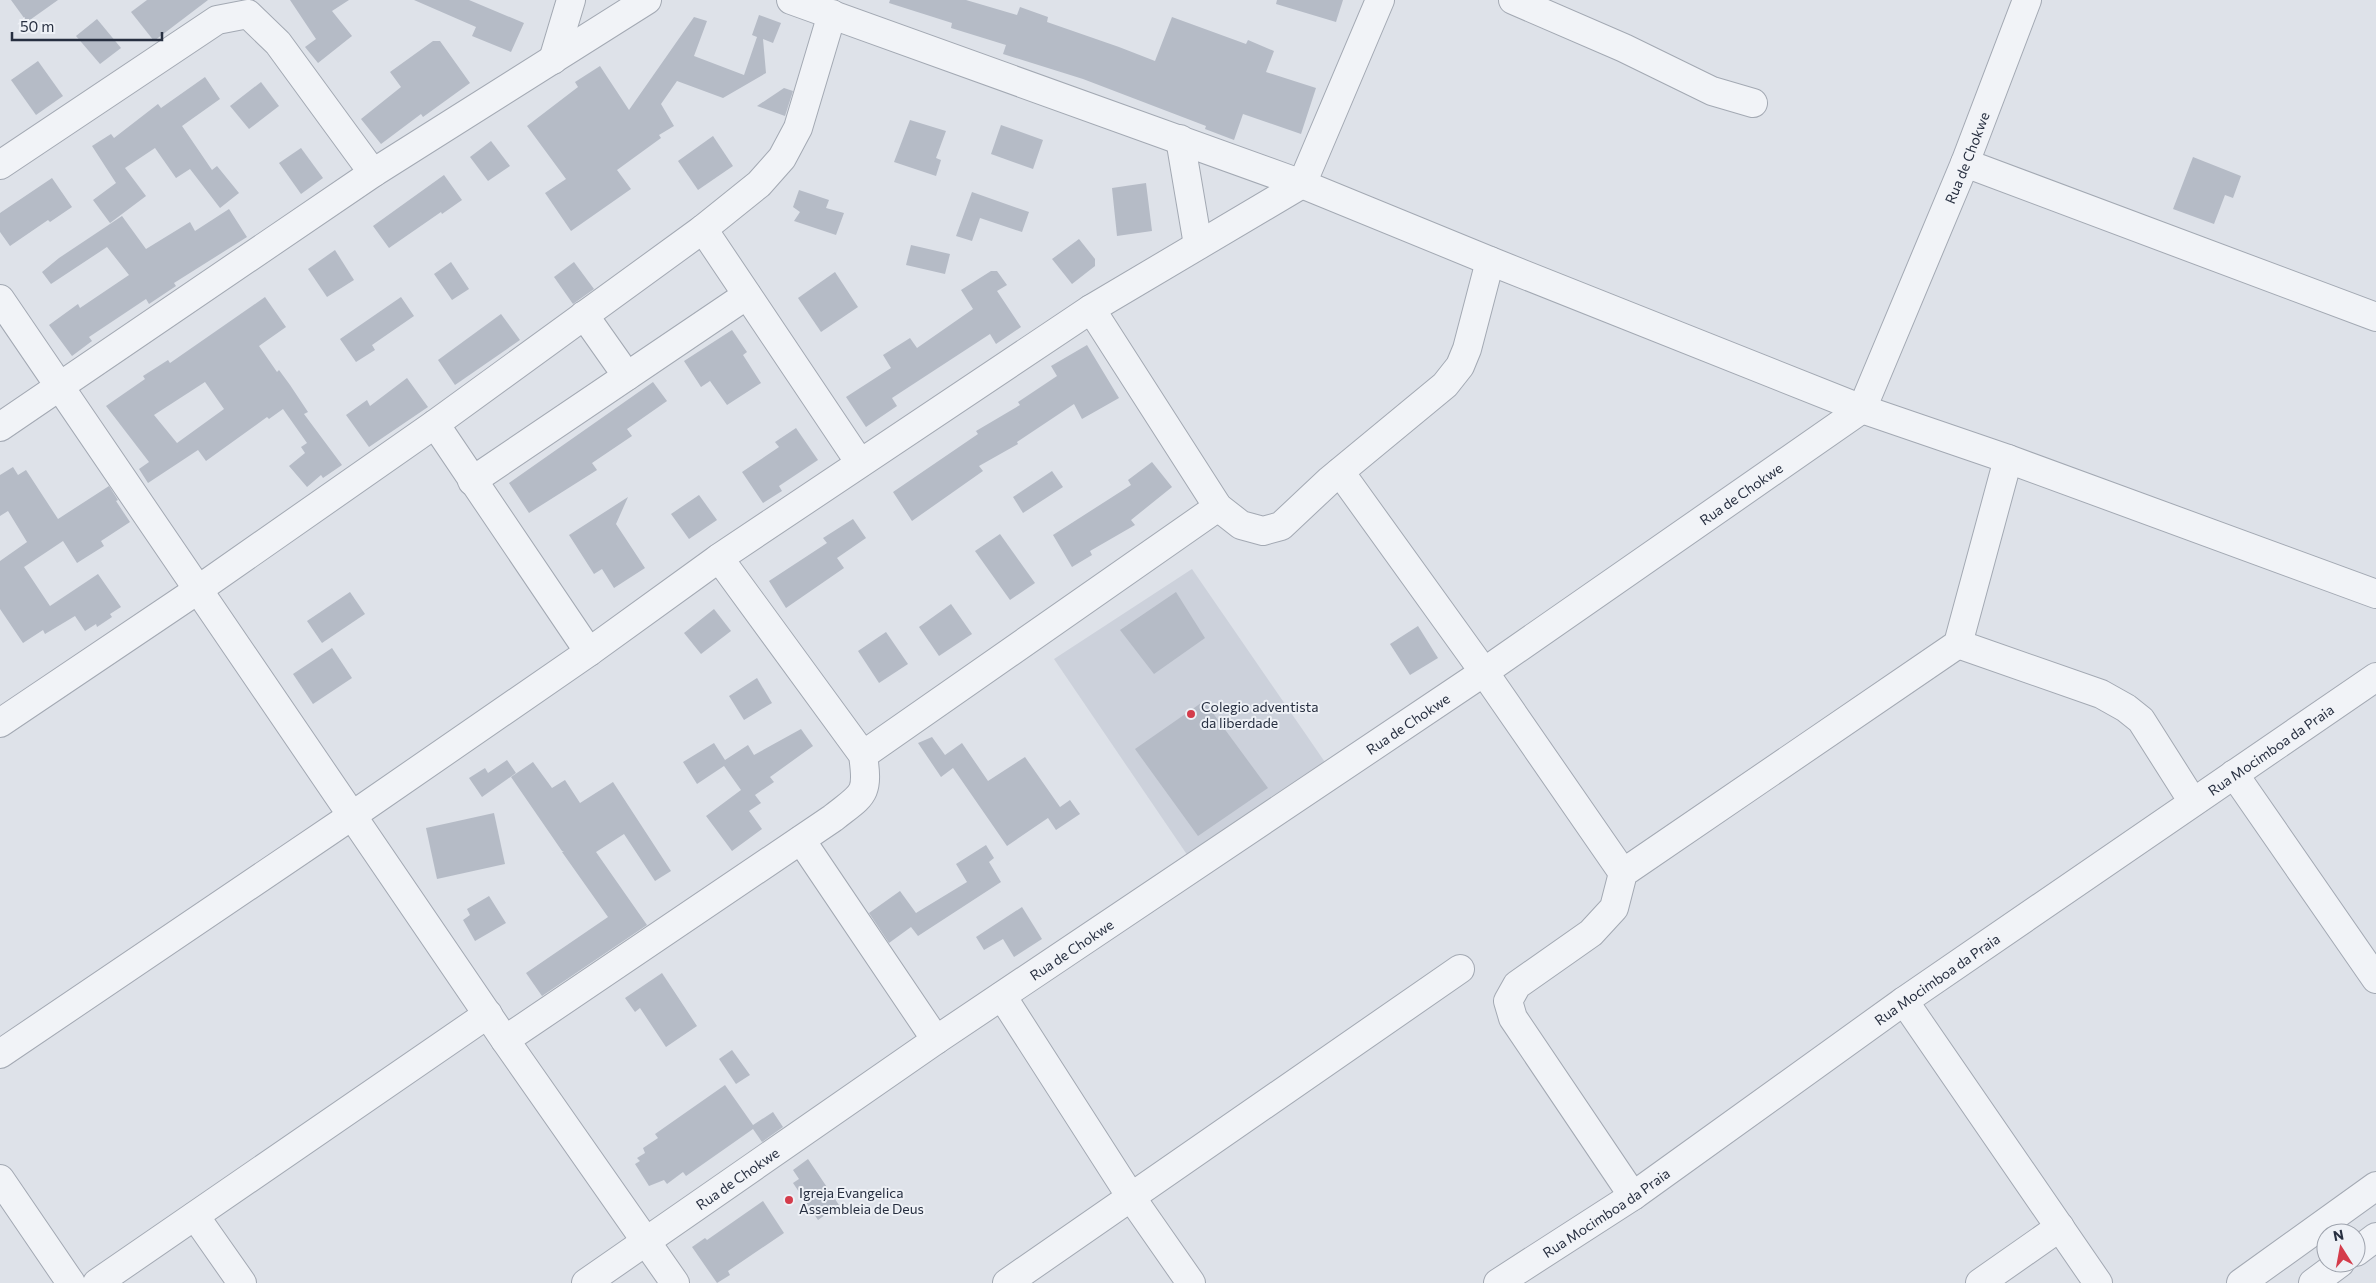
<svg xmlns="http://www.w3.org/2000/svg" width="2376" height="1283" font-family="Commissioner,sans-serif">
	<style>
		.built { fill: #ccd1db }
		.building { fill: #b5bbc6; fill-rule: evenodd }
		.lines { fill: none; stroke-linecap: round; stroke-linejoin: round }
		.minor-casing { stroke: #a3a9b3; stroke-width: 30 }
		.minor { stroke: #f1f3f7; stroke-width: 28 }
		.poi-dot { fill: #d43c4b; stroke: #eef1f6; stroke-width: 2 }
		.labels { text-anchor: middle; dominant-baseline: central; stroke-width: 4; stroke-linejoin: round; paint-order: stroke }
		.street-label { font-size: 14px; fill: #272f40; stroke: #eef1f6 }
		.poi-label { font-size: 14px; fill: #272f40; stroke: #eef1f6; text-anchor: start }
	</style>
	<rect width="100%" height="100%" fill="#dee2e9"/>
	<polygon class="built" points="1192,569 1329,768 1190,859 1054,659"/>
	<g class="building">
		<polygon points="11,0 58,0 27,22"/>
		<polygon points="147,0 208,0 154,41 131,12"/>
		<polygon points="290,0 349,0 332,11 352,36 318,63 305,47 316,39"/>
		<polygon points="414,0 469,0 524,23 511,52 472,36 476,27"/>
		<polygon points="890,0 966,0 1017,15 1020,7 1048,17 1047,22 1119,47 1155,61 1172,17 1246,44 1248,40 1274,51 1266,72 1316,88 1301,134 1243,114 1234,140 1205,129 1206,126 1083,79 1003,54 1006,45 951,28 952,23 889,3"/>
		<polygon points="1277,0 1343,0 1336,22 1276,4"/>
		<polygon points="759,15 781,23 773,43 763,39 766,73 723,98 677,81 661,104 674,126 659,135 661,138 617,170 631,189 571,231 545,193 566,179 527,126 578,87 575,82 600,66 629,110 694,17 707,21 694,56 744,75 757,37 752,35"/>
		<polygon points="97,19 121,48 100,64 76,36"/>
		<polygon points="433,41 440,41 470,83 423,117 421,114 381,144 361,119 401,87 390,72"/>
		<polygon points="38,61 63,96 36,115 11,80"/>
		<polygon points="205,77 220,99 182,126 212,170 217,166 239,193 220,208 190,169 176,178 155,148 125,168 146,196 110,223 93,200 116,183 92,146 111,134 114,138 158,104 161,108"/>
		<polygon points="261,82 279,106 249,129 230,106"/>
		<polygon points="784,88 793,91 785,116 757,106"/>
		<polygon points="910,120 946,131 936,158 941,160 936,176 894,162"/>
		<polygon points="1001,125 1043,140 1033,169 991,154"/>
		<polygon points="713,136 733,166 698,190 678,161"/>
		<polygon points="491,141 510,166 488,181 470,157"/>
		<polygon points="301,148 323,178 301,194 279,163"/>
		<polygon points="2193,157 2241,176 2233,198 2225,195 2214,224 2173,209"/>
		<polygon points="444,175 462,200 442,214 441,212 389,248 373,226"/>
		<polygon points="52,178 72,207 50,222 48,220 10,246 0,232 0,213"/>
		<polygon points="1146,183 1152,231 1117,236 1112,188"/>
		<polygon points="799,190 829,200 826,208 844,213 836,235 794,221 800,212 793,207"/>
		<polygon points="972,192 1029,212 1022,232 980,218 972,241 956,236"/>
		<polygon points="229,209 247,237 174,283 176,286 149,304 146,299 89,337 92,341 72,356 49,325 78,304 80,308 129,275 107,247 51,284 42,272 59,258 122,216 146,249 190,222 195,231"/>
		<polygon points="1079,239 1095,259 1095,266 1072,284 1052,259"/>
		<polygon points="911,245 950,254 945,274 906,265"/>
		<polygon points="335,250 354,280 327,297 308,269"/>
		<polygon points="451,262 469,289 452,300 434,274"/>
		<polygon points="574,262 594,289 573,304 554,277"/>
		<polygon points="991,271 997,271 1007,285 997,291 1021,327 996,344 990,334 892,398 897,406 866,427 846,397 891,368 883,355 910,338 917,348 973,309 961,290"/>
		<polygon points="835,272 858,307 821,332 798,298"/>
		<path d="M265 297 286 327 259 346 277 372 279 370 290 385 308 412 304 414 342 465 323 478 321 475 307 487 289 466 305 453 301 447 307 443 283 409 269 419 267 417 206 461 198 450 148 483 139 469 149 462 106 406 145 379 143 376 168 360 170 363ZM205 382 224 409 177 443 154 415Z"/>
		<polygon points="401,297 414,316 372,345 375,350 356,362 340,339"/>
		<polygon points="501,314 520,340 455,385 438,360"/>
		<polygon points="732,330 747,352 743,355 761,383 727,405 710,381 701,387 684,361"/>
		<polygon points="1087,345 1119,398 1082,419 1074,404 1017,442 1018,444 979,466 983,471 912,521 893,492 978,434 976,431 1020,405 1018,402 1057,376 1051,366"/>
		<polygon points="407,378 428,407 369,447 346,415 367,400 370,406"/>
		<polygon points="653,382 667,401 627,429 632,436 592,463 597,470 529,513 509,483"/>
		<polygon points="796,428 818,460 779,486 782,491 763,503 742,472 779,447 775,442"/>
		<polygon points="1152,462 1172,487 1131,520 1135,525 1090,551 1092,555 1072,567 1053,535 1131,485 1128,480"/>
		<polygon points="13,467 18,475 26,470 58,519 109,486 118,500 116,501 130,522 101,541 104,546 77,563 63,541 24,567 50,606 98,574 121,607 110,614 112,617 97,627 96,624 85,631 75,616 45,634 43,630 23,643 0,609 0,561 27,542 8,511 0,516 0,475"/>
		<polygon points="1052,471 1063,487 1023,513 1013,497"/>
		<polygon points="699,495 717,520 689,539 671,514"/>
		<polygon points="628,497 616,524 645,568 614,588 602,569 594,574 569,535"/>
		<polygon points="853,519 866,538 837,558 844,568 786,608 769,581 827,543 823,538"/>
		<polygon points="1000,534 1035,583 1010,600 975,551"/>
		<polygon points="350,592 365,614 322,643 307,621"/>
		<polygon points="1176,592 1205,638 1154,674 1120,630"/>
		<polygon points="951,604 972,634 939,656 919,627"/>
		<polygon points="714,609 731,631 701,654 684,633"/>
		<polygon points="1418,626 1438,658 1410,675 1390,644"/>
		<polygon points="886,632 908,664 879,683 858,651"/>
		<polygon points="332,648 352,678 313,704 293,674"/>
		<polygon points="757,678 772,703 744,720 729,696"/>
		<polygon points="1204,701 1268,788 1198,836 1135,749"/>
		<polygon points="801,729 813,746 770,777 774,782 755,795 761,803 749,811 762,829 732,851 706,816 741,790 724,766 697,784 683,762 714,743 725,760 748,745 754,755"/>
		<polygon points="932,737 945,755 962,743 988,781 1025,757 1060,807 1070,800 1080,814 1056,830 1048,818 1007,846 953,768 941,777 918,743"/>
		<polygon points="507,760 516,773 482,797 469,778 485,768 488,773"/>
		<polygon points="533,762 552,788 565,780 580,803 613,782 671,871 655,881 624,834 596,852 647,925 542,996 526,973 608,917 562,852 564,851 562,851 511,777"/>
		<polygon points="494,813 505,864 437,879 426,828"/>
		<polygon points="986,845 994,858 989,862 1001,882 918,936 911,927 889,943 869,913 900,891 916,913 967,882 956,864"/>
		<polygon points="489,896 506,923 475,941 463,920 470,915 467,909"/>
		<polygon points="1022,907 1042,939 1014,957 1003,939 984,950 976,937"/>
		<polygon points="662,973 697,1026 666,1047 640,1008 635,1012 625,998"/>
		<polygon points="732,1050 750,1075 736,1084 719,1059"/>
		<polygon points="725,1085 753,1125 773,1112 783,1127 762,1142 753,1129 686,1176 683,1172 667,1184 664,1180 649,1186 635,1164 640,1161 637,1158 645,1153 643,1148 658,1138 655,1134"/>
		<polygon points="808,1159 839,1205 818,1220 793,1183 799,1179 793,1170"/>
		<polygon points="763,1201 784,1233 728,1271 730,1275 717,1283 692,1247 705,1238 707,1240"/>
	</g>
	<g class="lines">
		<defs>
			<g id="minor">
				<polyline points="791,0 1302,184 1490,261 1862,409 2008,459 2376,594"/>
				<polyline points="1513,0 1624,48 1712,91 1753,103"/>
				<polyline points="553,60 571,0"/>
				<polyline points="1180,139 1198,245"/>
				<polyline points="1965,163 2376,317"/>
				<polyline points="0,165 217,20 248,14 278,43 373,173"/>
				<polyline points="703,229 860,463"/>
				<polyline points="0,299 505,1040 675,1283"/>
				<polyline points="1091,309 1218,507 1241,525 1263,531 1281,526 1330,480 1445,385 1460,366 1467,349 1490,261"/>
				<polyline points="584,315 627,376"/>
				<polyline points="435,424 589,652"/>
				<polyline points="0,427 373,173 647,0"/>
				<polyline points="1340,472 1484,672 1623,873"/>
				<polyline points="472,481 747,295"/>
				<polyline points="1958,644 2101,694 2126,708 2141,720 2193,802"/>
				<polyline points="0,723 199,589 435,424 703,229 759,184 782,158 798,128 832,14"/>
				<polyline points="863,755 1218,507"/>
				<polyline points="2234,774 2376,979"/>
				<polyline points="801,840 936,1040"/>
				<polyline points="1002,996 1131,1197 1191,1283"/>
				<polyline points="1904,1001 2098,1283"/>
				<path d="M505 1040 833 818C863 794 869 796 863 755L719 558"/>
				<polyline points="0,1054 353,815 589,652 719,558 1091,309 1302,184 1380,0"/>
				<polyline points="0,1179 71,1283"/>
				<polyline points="1633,1196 1513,1018 1508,1001 1517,985 1591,933 1614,908 1623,873 1958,644 2008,459"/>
				<polyline points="195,1216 242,1283"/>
				<polyline points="2356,1252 2376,1237"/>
				<polyline points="97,1283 488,1014"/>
				<path id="s1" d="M586 1283 936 1040 1484 672 1862 409 1965 163 2027 0"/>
				<polyline points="1007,1283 1460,969"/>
				<path id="s2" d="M1498 1283 1633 1196 1904 1001 2376 677"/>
				<polyline points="1980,1283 2060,1227"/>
				<polyline points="2241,1283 2376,1186"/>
				<polyline points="2313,1283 2340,1263"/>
			</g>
		</defs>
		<use href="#minor" class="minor-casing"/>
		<use href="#minor" class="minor"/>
	</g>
	<g class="poi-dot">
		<circle cx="1191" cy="714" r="5"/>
		<circle cx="789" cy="1200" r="5"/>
	</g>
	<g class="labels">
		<g class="street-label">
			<text stroke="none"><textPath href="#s1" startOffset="1819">Rua de Chokwe</textPath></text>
			<text stroke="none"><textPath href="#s1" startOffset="1399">Rua de Chokwe</textPath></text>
			<text stroke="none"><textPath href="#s1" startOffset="994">Rua de Chokwe</textPath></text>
			<text stroke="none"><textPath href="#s2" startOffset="939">Rua Mocimboa da Praia</textPath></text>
			<text stroke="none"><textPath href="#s1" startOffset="589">Rua de Chokwe</textPath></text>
			<text stroke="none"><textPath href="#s2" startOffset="534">Rua Mocimboa da Praia</textPath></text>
			<text stroke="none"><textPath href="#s1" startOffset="184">Rua de Chokwe</textPath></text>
			<text stroke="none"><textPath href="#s2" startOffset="129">Rua Mocimboa da Praia</textPath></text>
		</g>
		<g class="poi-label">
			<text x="1201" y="706">Colegio adventista<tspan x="1201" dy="16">da liberdade</tspan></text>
			<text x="799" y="1192">Igreja Evangelica<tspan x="799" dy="16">Assembleia de Deus</tspan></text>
		</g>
	</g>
	<g transform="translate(2341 1248) rotate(349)"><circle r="24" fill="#eef1f6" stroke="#9ea3ad"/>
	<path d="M0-4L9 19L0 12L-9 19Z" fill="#d43c4b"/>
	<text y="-8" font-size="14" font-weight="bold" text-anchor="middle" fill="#272f40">N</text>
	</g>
	<path d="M12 32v8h150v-8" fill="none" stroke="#272f40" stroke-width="2.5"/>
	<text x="20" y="32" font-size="15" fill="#272f40" stroke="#eef1f6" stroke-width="4" paint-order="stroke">50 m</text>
</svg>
